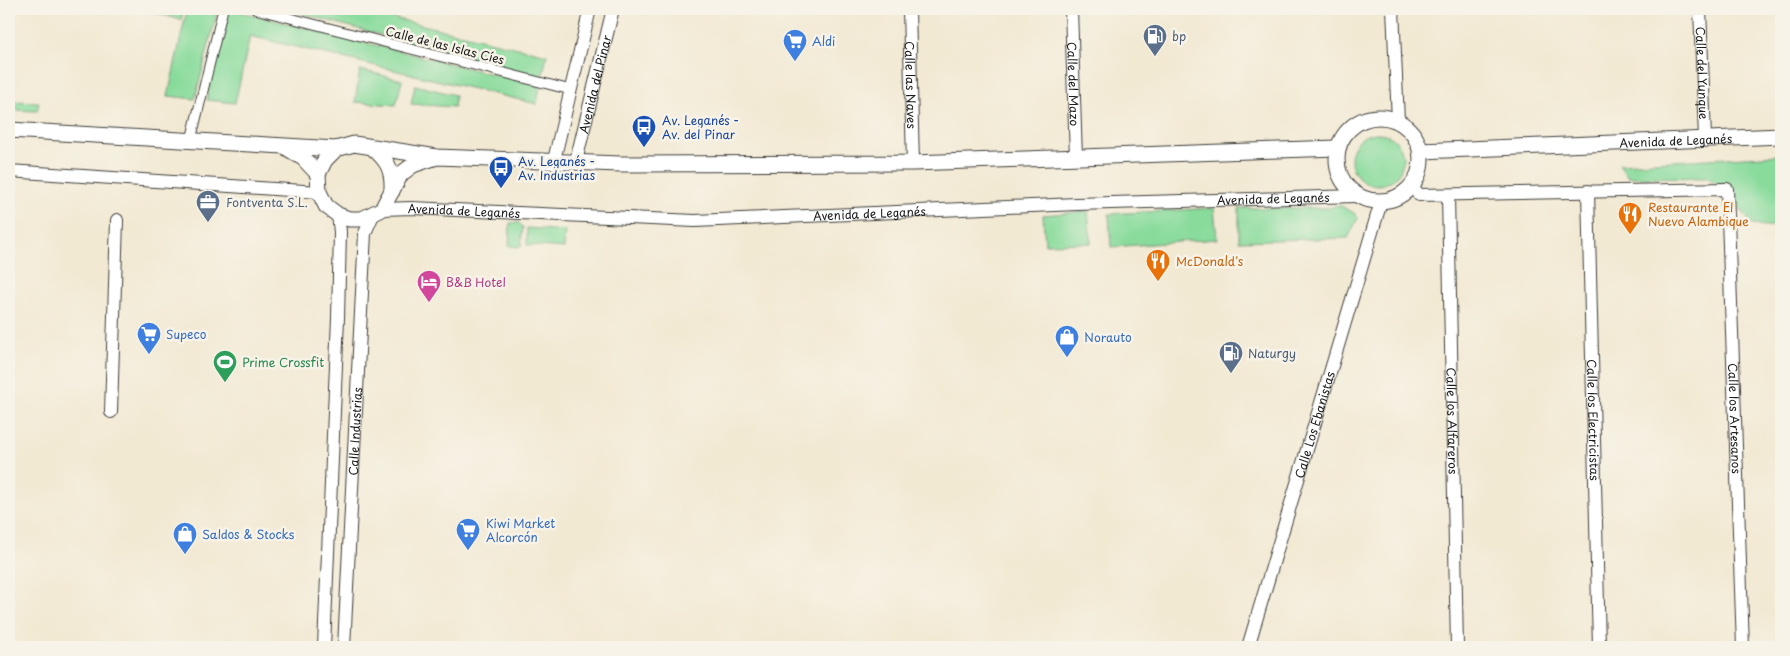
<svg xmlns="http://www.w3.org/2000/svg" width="1790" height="656" font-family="'Playpen Sans',sans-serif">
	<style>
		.green { fill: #89db9c; stroke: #527c5c }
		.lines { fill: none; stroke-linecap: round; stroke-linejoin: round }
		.pedestrian-casing { stroke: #3c3b37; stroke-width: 11 }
		.minor-casing { stroke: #3c3b37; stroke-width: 14 }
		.tertiary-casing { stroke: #3c3b37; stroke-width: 17 }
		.pedestrian { stroke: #fff; stroke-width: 9 }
		.minor { stroke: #fff; stroke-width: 12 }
		.tertiary { stroke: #fff; stroke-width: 15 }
		.labels { text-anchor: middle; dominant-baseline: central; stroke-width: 5; stroke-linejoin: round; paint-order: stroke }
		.service-label { font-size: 12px; fill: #4e5e75; stroke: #f7f3e8; text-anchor: start }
		.shop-label { font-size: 12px; fill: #366cbe; stroke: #f7f3e8; text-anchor: start }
		.street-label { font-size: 12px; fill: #1c1c1c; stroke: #f7f3e8 }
		.transit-label { font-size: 12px; fill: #164399; stroke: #f7f3e8; text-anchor: start }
		.food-label { font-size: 12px; fill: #c56008; stroke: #f7f3e8; text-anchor: start }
		.hotel-label { font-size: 12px; fill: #b23c85; stroke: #f7f3e8; text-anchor: start }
		.leisure-label { font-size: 12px; fill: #27864d; stroke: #f7f3e8; text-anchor: start }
	</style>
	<rect width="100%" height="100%" fill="#f7f3e8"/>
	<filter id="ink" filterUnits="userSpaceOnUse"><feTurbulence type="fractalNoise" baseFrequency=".02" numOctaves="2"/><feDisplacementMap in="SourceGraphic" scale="10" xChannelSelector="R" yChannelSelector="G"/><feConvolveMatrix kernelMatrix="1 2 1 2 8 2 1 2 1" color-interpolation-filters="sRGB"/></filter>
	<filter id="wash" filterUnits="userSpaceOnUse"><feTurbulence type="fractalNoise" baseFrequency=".0096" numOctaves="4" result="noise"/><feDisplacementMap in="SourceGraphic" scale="20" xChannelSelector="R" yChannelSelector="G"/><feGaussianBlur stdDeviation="1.12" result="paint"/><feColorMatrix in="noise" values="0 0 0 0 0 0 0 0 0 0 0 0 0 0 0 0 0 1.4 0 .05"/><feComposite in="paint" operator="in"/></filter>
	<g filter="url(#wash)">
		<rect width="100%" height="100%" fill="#f2e9d3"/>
		<g class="green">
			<polygon points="141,9 184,9 181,20"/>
			<polygon points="187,9 218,9 195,99 168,96"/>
			<polygon points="229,9 540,86 537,104 250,36 235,103 207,100 217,32"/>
			<polygon points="284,9 356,9 547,55 542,78"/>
			<polygon points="360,70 402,80 396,105 355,102"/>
			<polygon points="415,85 455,95 454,107 411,104"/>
			<polygon points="9,101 39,102 37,111 9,110"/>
			<circle cx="1377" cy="159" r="26"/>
			<polygon points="1781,155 1781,227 1752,225 1727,189 1708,178 1628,177 1619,164"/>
			<polygon points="1339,205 1354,213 1358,218 1348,238 1239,241 1239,208 1328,208"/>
			<polygon points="1214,208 1217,239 1111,247 1109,214"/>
			<polygon points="1088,211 1091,243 1045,244 1043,215"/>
			<polygon points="518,222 523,227 521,247 509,246 510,223"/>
			<polygon points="527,228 565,231 564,248 527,245"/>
		</g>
	</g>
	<g filter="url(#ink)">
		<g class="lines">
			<defs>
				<g id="pedestrian">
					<polyline points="255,9 571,90"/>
					<polyline points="191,140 223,9"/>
				</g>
				<g id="minor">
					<path id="s1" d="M909 9 913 163"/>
					<path id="s2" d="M1071 9 1076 158"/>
					<polyline points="1393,9 1398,121"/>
					<path id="s3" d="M1700 9 1705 138"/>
					<polyline points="554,160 590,9"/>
					<path id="s4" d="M576 161 613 9"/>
					<polyline points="9,171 319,192"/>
					<path id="s5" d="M1412 186 1419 195 1727 189 1743 647"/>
					<path id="s6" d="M1588 191 1599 647"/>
					<path id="s7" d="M1448 195 1457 647"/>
					<path id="s8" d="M382 209 412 208 695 221 1076 204 1356 196"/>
					<polyline points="111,412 117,220"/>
					<polyline points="324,647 338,318 340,232 338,215"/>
					<path id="s9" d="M344 647 365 233 373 215"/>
					<path id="s10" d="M1248 647 1381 202"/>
				</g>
				<g id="tertiary">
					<circle cx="1379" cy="159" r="42"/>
					<polyline points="9,130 336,149"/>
					<polyline points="287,148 303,158 318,174"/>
					<path d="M373 148C388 161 393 170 392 191"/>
					<path id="s11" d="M1421 151 1781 136"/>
					<polyline points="437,157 413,165 401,174 382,209 362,219 349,219 338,215 326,206 319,192 318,174 325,160 336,149 354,144 437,157 620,164 913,163 1337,148"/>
				</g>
			</defs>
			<use href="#pedestrian" class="pedestrian-casing"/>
			<use href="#minor" class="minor-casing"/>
			<use href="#tertiary" class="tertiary-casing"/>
			<use href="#pedestrian" class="pedestrian"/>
			<use href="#minor" class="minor"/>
			<use href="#tertiary" class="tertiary"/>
		</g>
	</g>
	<defs>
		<symbol id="fuel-pin" viewBox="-11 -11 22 30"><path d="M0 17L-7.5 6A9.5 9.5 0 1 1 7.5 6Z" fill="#5c6f8a" stroke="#f7f3e8"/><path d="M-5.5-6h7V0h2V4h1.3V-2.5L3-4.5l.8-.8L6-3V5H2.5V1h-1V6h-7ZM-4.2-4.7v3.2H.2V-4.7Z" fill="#fff"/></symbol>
		<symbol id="supermarket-pin" viewBox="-11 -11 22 30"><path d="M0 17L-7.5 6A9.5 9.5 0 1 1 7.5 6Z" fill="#3f7fe0" stroke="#f7f3e8"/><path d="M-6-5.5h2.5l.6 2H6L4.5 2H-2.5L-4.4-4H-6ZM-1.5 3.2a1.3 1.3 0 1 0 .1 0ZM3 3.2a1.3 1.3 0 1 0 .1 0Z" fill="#fff"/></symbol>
		<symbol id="bus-pin" viewBox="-11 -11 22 30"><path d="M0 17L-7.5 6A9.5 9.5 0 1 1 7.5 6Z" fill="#1a4fb4" stroke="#f7f3e8"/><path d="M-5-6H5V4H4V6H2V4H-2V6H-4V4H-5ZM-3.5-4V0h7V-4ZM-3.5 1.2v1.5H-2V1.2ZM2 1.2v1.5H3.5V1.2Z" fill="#fff"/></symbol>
		<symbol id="office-pin" viewBox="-11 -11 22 30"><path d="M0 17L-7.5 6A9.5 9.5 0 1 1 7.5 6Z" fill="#5c6f8a" stroke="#f7f3e8"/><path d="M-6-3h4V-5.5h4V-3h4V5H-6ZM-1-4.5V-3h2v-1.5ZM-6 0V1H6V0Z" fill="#fff"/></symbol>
		<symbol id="restaurant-pin" viewBox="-11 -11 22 30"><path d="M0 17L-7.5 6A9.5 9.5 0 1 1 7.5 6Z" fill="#e8710a" stroke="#f7f3e8"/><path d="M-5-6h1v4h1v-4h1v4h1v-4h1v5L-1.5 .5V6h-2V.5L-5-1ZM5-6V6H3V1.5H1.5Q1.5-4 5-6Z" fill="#fff"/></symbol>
		<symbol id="hotel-pin" viewBox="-11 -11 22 30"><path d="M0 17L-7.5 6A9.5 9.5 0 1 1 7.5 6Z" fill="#d1479c" stroke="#f7f3e8"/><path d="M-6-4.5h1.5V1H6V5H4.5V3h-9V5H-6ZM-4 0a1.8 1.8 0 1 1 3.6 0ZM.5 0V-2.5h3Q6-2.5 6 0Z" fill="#fff"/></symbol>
		<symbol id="shop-pin" viewBox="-11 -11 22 30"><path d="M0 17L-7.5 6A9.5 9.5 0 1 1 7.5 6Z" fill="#3f7fe0" stroke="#f7f3e8"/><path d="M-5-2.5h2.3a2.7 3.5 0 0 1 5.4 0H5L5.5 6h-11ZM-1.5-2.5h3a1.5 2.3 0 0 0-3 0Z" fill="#fff"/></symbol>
		<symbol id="stadium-pin" viewBox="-11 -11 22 30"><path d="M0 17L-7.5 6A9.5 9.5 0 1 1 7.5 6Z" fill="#2e9e5b" stroke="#f7f3e8"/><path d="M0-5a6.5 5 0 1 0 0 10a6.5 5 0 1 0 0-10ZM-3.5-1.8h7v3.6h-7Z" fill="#fff"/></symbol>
	</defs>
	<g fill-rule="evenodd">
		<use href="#fuel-pin" x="1141" y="22" width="28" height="38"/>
		<use href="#supermarket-pin" x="781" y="27" width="28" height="38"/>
		<use href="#bus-pin" x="630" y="113" width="28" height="38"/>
		<use href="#bus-pin" x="487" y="154" width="28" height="38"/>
		<use href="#office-pin" x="194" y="188" width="28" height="38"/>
		<use href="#restaurant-pin" x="1616" y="200" width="28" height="38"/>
		<use href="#restaurant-pin" x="1144" y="247" width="28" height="38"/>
		<use href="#hotel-pin" x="415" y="268" width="28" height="38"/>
		<use href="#supermarket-pin" x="135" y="320" width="28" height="38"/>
		<use href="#shop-pin" x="1053" y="323" width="28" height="38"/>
		<use href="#fuel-pin" x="1217" y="339" width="28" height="38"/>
		<use href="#stadium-pin" x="211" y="348" width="28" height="38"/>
		<use href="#supermarket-pin" x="454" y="516" width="28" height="38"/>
		<use href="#shop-pin" x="171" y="520" width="28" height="38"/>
	</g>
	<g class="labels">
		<g class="service-label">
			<text x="1172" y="36">bp</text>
			<text x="226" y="202">Fontventa S.L.</text>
			<text x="1248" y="353">Naturgy</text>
		</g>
		<g class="shop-label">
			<text x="812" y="41">Aldi</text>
			<text x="166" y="334">Supeco</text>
			<text x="1084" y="337">Norauto</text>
			<text x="486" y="523">Kiwi Market<tspan x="486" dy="14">Alcorcón</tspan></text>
			<text x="202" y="534">Saldos &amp; Stocks</text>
		</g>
		<g class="street-label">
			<text transform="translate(445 45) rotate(14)">Calle de las Islas Cíes</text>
			<text stroke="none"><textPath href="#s3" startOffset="64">Calle del Yunque</textPath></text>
			<text stroke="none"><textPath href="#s2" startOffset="75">Calle del Mazo</textPath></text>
			<text stroke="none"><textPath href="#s4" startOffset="79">Avenida del Pinar</textPath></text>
			<text stroke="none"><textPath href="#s1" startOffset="76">Calle las Naves</textPath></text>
			<text stroke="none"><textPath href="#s11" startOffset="255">Avenida de Leganés</textPath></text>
			<text stroke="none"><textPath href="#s8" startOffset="892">Avenida de Leganés</textPath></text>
			<text stroke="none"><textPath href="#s8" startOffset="82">Avenida de Leganés</textPath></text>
			<text stroke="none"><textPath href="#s8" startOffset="488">Avenida de Leganés</textPath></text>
			<text stroke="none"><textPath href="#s5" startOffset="549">Calle los Artesanos</textPath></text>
			<text stroke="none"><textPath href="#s6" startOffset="229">Calle los Electricistas</textPath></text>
			<text stroke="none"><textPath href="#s7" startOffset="226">Calle los Alfareros</textPath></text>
			<text stroke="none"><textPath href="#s10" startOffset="232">Calle Los Ebanistas</textPath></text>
			<text stroke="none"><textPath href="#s9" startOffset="216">Calle Industrias</textPath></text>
		</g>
		<g class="transit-label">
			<text x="662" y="120">Av. Leganés -<tspan x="662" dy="14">Av. del Pinar</tspan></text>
			<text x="518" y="161">Av. Leganés -<tspan x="518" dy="14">Av. Industrias</tspan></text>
		</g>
		<g class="food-label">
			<text x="1648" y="207">Restaurante El<tspan x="1648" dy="14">Nuevo Alambique</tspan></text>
			<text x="1176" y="261">McDonald's</text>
		</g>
		<g class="hotel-label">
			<text x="446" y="282">B&amp;B Hotel</text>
		</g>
		<g class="leisure-label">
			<text x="242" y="362">Prime Crossfit</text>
		</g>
	</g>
	<rect width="1790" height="656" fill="none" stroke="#f7f3e8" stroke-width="30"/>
</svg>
